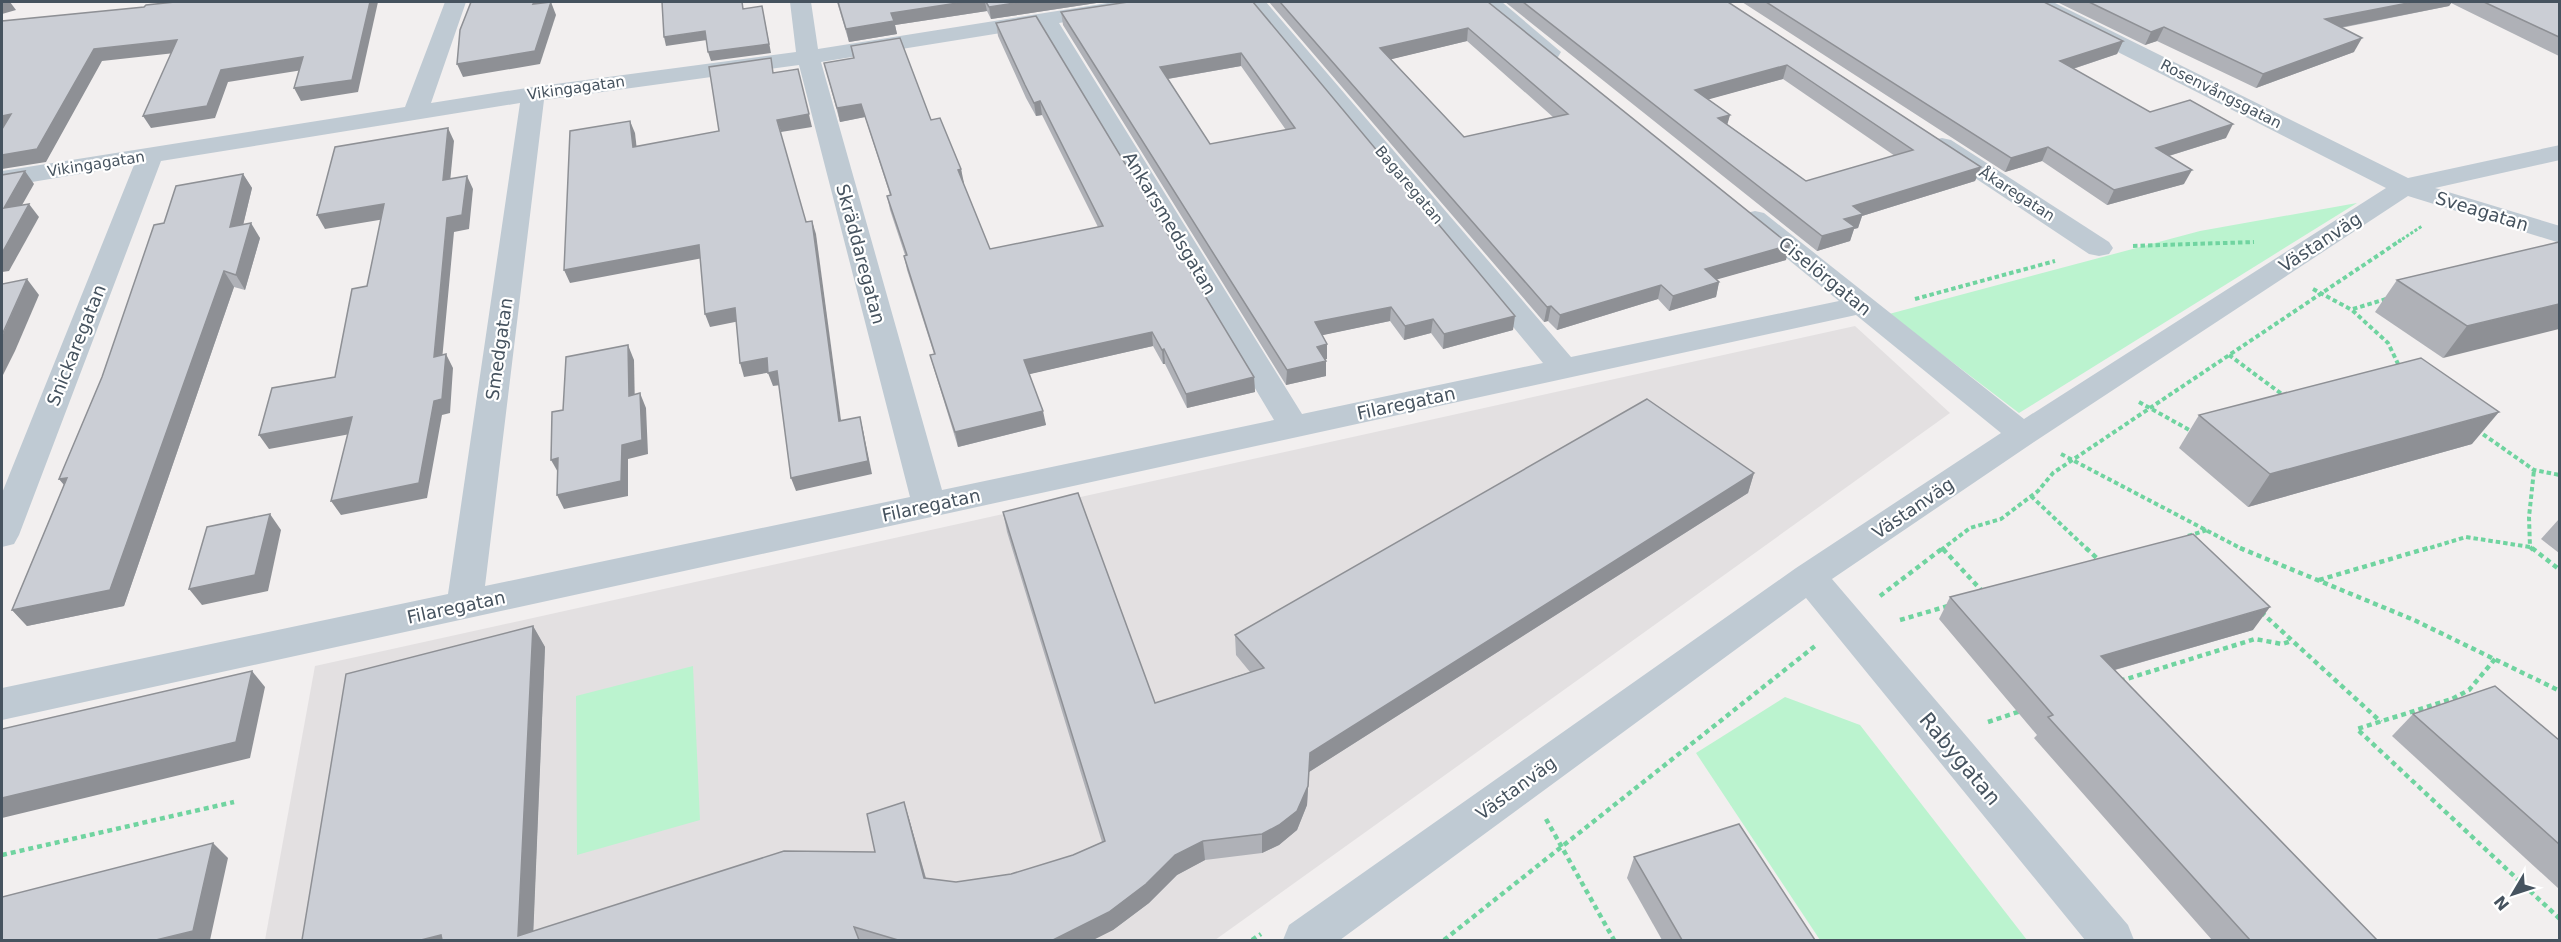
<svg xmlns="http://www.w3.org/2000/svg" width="2561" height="942" font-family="'DejaVu Sans',sans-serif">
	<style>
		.education { fill: #e3e0e1 }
		.green { fill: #bbf3cf }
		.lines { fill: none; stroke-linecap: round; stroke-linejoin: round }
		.path-far2 { stroke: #70d4a0; stroke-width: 3; stroke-dasharray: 3 2; stroke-linecap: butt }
		.path-far1 { stroke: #70d4a0; stroke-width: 4; stroke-dasharray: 4.5 3; stroke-linecap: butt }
		.path { stroke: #70d4a0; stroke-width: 4.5; stroke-dasharray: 5 4; stroke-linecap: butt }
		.minor { fill: #bfcad3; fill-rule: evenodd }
		.wall { fill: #afb1b7; fill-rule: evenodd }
		.shaded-wall { fill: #8e9095 }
		.building { fill: #cbced5; stroke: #8e9095; stroke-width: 1.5; fill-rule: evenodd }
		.labels { text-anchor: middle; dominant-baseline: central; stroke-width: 4.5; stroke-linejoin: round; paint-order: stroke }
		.far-street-label { font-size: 15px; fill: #46535f; stroke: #fff }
		.street-label { font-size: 18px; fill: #46535f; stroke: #fff }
		.near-street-label { font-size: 21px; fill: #46535f; stroke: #fff }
	</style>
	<rect width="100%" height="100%" fill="#f2efef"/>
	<polygon class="education" points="1855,326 1950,413 1215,940 265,940 315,666"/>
	<g class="green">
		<polygon points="2357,203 2019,413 1889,314 2200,231"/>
		<polygon points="693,666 700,820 577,855 576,696"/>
		<polygon points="1785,697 1860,725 2027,940 1820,940 1696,753"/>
	</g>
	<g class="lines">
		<polyline class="path-far2" points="2398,242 2422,226"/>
		<g class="path-far1">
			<polyline points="2133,246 2254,242"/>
			<polyline points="2313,289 2352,310 2388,343 2400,368"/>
			<polyline points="1915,299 2055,261"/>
			<polyline points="2353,309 2386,299"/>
			<polyline points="2229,355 2283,395"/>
			<polyline points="2139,402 2193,432"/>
			<polyline points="2477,430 2534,470 2560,475"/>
			<polyline points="2061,454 2244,550"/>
			<polyline points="2031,496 2088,550"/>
			<polyline points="2188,536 2207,530"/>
			<polyline points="1941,550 1970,528 2001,519 2038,491 2053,473 2401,240"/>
			<polyline points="2423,550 2466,537 2530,547"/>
			<polyline points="2533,550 2530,547 2529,517 2534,470"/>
		</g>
		<g class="path">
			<polyline points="2086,548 2100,561"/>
			<polyline points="2240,548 2414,620 2560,691"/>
			<polyline points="2532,548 2560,570"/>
			<polyline points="1943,549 1983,592"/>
			<polyline points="2319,580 2428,548"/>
			<polyline points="1880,596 1943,548"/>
			<polyline points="2261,612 2381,722"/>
			<polyline points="1900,620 1948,606"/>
			<polyline points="2495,659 2469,690 2452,699 2357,729 2560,919"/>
			<polyline points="2120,681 2255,639 2282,644 2292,641"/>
			<polyline points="1988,722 2021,711"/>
			<polyline points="1546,819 1614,940"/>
			<polyline points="2,855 234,802"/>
			<polyline points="1252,940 1261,934"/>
			<polyline points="1444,940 1815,646"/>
		</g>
		<g class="minor">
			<path d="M445 2H466L431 103 533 87 796 52 790 2H811L818 49 1114 2H1161L1159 7 1151 8 1059 23 1302 414 1543 363 1245 2H1266L1571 357 1839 301 1746 225 1742 219 1746 213 1755 211 1764 213 2024 419 2386 188 2029 7 2027 2H2053L2408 178 2560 145V160L2435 188 2560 226V243L2408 196 2034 442 1832 579 2128 925 2134 940H2085L1806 598 1340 940H1283L1289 925 1796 568 2001 433 1856 315 2 720V688L448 594 520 103 161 161 19 535 14 544 2 547V493L134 165 2 187V171L405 107ZM1039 27 1274 420 942 490 821 62ZM799 65 910 497 485 586 544 100Z"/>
			<polygon points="1479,2 1502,2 1561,52 1558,57 1550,59 1542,57 1481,7"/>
			<polygon points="1942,138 1951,140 2109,242 2113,248 2109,254 2099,256 2089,254 1933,150 1930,145 1933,140"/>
		</g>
	</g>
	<g class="wall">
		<polygon points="837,2 1103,2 991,19 987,11 895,25 897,34 849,42"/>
		<path d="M1253 2 1513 330 1443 349 1431 333 1404 340 1390 321 1322 335 1327 359H1325L1326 376 1286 385 1063 25 1061 12ZM1241 66 1286 130 1210 144 1168 79Z"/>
		<path d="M1269 2H1488L1786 260 1716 279 1719 282 1716 297 1669 311 1658 299 1557 330 1548 321 1544 322ZM1467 41 1553 117 1464 137 1391 59Z"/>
		<path d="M1505 2H1728L1981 167 1975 181 1862 216 1858 228 1854 229 1850 241 1817 251ZM1783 79 1895 156 1806 181 1727 124 1730 115 1708 99Z"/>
		<polygon points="1742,2 2044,2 2123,41 2117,54 2073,69 2150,112 2226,138 2169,156 2184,184 2107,205 2042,161 2005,172"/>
		<polygon points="2057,2 2559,2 2559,56 2451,3 2449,6 2341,28 2354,52 2256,88 2157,41 2145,45"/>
		<polygon points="996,23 1254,377 1255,392 1187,408 1165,364 1163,364 1153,346 1029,374 1046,425 958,447 934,369 930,355 934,354 907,270 904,256 905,255 890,210 887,196 890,195 865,117 840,122 824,63 853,58 851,46 931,120 961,169 963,183 990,249 1098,227 1042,115 1036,116 1026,98 998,36"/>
		<polygon points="243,174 252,188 243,225 260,238 245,290 234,287 124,606 27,626 12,610 64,485 59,479 102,377 164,223"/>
		<polygon points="2559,242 2443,358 2375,312 2397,280"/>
		<polygon points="2199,415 2472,444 2248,507 2179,448"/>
		<polygon points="1754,473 1748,493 1309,772 1307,805 1297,830 1279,845 1262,853 1205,860 1177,875 1149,903 1113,930 1093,940 302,940 533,626 545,647 533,931 875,852 904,802 910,822 926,878 956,882 1011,874 1073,855 1102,842 1007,532 1003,512 1155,703 1250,672 1236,655 1235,635"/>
		<polygon points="2559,519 2559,553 2541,539"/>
		<polygon points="1950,597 2253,630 2115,670 2377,940 2212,940 2034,738 2037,735 1939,619"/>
		<polygon points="2413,714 2559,740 2559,889 2392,736"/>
		<polygon points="1634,857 1815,940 1662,940 1627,878"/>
	</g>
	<g class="shaded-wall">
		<polygon points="2,2 10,2 16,10 2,14"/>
		<polygon points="370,2 378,2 358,92 301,101 294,88"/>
		<polygon points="534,2 544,2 538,16 533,4"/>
		<polygon points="551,2 556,15 540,64 463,77 457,64"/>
		<polygon points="964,2 985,2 987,11 895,25 897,34 849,42 846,29 891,13"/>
		<polygon points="1021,2 1103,2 991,19 989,7"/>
		<polygon points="2413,2 2452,2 2449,6 2317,32 2325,19"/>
		<polygon points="762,6 771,53 711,61 708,52"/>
		<polygon points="2164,27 2157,41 2145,45 2151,32"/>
		<polygon points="1468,28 1467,41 1380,62 1380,48"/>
		<polygon points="705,31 707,40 666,46 664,37"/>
		<polygon points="2362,38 2354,52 2256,88 2263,74"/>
		<polygon points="177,40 184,52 102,61 46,162 2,169 2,155 94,49"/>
		<polygon points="2123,41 2117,54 2054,75 2060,61"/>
		<polygon points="1241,53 1241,66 1161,80 1160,67"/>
		<polygon points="303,57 309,69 228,82 215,118 151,128 143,116 221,70"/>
		<polygon points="1787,65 1783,79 1692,104 1695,90"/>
		<polygon points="798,69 812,127 781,132 777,120"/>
		<polygon points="1040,101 1042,115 1036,116 1034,103"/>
		<polygon points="861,104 865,117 840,122 837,108"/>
		<polygon points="11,114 2,129 2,116"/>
		<polygon points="1730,115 1726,129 1718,118"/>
		<polygon points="630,121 635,133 638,159 633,147"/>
		<polygon points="2233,124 2226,138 2149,162 2156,148"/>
		<polygon points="448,128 454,141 449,193 443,180"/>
		<polygon points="2048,147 2042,161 2005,172 2011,158"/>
		<polygon points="1981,167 1975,181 1862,216 1858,228 1854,229 1850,241 1817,251 1822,236 1844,219 1853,206"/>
		<polygon points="961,169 964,183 961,184 958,170"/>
		<polygon points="2192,170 2184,184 2107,205 2114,190"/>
		<polygon points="25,171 34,184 13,221 4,208"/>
		<polygon points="243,174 252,188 239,242 230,227"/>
		<polygon points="467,176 473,189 469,229 454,232 441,371 434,357 447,218"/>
		<polygon points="29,204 39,217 9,271 2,272 2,253"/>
		<polygon points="384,204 391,218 325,229 317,215"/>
		<polygon points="812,221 816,234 843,435 839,421"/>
		<polygon points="251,223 260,238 245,290 236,275"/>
		<polygon points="699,245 703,258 570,283 564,270"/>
		<polygon points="1790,245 1786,260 1701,284 1705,269"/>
		<polygon points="224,271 234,287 124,606 27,626 12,610"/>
		<polygon points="27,279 39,295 15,351 2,377 2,336"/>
		<polygon points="1719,282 1716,297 1669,311 1673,296"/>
		<polygon points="1661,285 1658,299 1557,330 1560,315"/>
		<polygon points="2559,304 2559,329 2443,358 2467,326"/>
		<polygon points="1551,306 1548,321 1544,322 1547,307"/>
		<polygon points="1391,307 1390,321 1314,337 1315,322"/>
		<polygon points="735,308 740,321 710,327 705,314"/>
		<polygon points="1515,316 1513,330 1443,349 1444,334"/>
		<polygon points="1433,319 1431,333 1404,340 1405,326"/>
		<polygon points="1152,332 1153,346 1026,375 1024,360"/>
		<polygon points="1327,344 1327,359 1317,361 1317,347"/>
		<polygon points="628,345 634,360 635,410 629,396"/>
		<polygon points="1164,349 1165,364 1163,364 1162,350"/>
		<polygon points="446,354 453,368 450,413 442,415 427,498 341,515 331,501 434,401"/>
		<polygon points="767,358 772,372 744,377 740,363"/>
		<polygon points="1326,361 1326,376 1286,385 1287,370"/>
		<polygon points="777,371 781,385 773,386 768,373"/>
		<polygon points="1254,377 1255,392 1187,408 1186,394"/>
		<polygon points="640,393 646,408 648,454 628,459 628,496 564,509 557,495 622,445"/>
		<polygon points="1043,411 1046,425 958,447 955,432"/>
		<polygon points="2499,412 2472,444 2248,507 2270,474"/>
		<polygon points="352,417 361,432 269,449 259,435"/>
		<polygon points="860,417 863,430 872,474 796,491 791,478"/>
		<polygon points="558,458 559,474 551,460"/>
		<polygon points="1754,473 1748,493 1309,772 1307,805 1297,830 1279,845 1262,853 1262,834 1310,753"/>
		<polygon points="67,478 73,495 59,479"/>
		<polygon points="270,514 281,530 268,591 202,605 189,589"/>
		<polygon points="2270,607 2253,630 2086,678 2101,656"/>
		<polygon points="533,626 545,647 533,940 518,936"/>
		<polygon points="252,671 265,687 250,758 2,818 2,798"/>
		<polygon points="904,802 910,822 931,897 924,878"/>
		<polygon points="1203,841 1205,860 1177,875 1149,903 1113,930 1093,940 1053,940 1175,855"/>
		<polygon points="213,843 228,858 210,940 156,940"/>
		<polygon points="441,935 446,940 421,940"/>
	</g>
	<g class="building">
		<polygon points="175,2 370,2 352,80 294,88 303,57 221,70 207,106 143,116 177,40 94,49 37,149 2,155 2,129 11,114 2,116 2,21 144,7 146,5"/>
		<polygon points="471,2 534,2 533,4 551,2 535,51 457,64 460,30"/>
		<polygon points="662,2 742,2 743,9 762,6 769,44 708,52 705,31 664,37"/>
		<polygon points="838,2 964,2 891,13 894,21 846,29"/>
		<polygon points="986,2 1021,2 989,7"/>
		<path d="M1128 2H1253L1515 316 1444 334 1433 319 1405 326 1391 307 1315 322 1327 344 1317 347 1326 361 1287 370 1061 12ZM1241 53 1295 128 1210 144 1160 67Z"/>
		<path d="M1280 2H1488L1790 245 1705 269 1719 282 1673 296 1661 285 1560 315 1551 306 1547 307ZM1468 28 1568 114 1464 137 1380 48Z"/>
		<path d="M1523 2H1728L1981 167 1853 206 1863 214 1844 219 1855 227 1822 236ZM1787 65 1913 150 1806 181 1718 118 1730 115 1695 90Z"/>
		<polygon points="1766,2 2044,2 2123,41 2060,61 2150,112 2190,100 2233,124 2156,148 2192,170 2114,190 2048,147 2011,158"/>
		<polygon points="2089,2 2413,2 2325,19 2362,38 2263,74 2164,27 2151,32"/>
		<polygon points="2484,2 2559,2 2559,37"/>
		<polygon points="1036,16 1254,377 1186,394 1164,349 1162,350 1152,332 1024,360 1043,411 955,432 930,355 935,354 904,256 907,255 887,196 891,195 861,104 837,108 824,63 854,58 851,46 900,38 931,120 940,118 961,169 958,170 990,249 1103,226 1040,101 1034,103 1025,85 996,23"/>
		<polygon points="771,58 773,73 798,69 809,114 777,120 806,222 812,221 839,421 860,417 868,461 791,478 777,371 768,373 767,358 740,363 735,308 705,314 699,245 564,270 570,131 630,121 633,147 719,131 709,67"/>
		<polygon points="448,128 443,180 467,176 462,215 447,218 434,357 446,354 442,399 434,401 419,483 331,501 352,417 259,435 272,388 335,377 352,289 367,286 384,204 317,215 335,147"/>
		<polygon points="25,171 4,208 29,204 2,253 2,175"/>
		<polygon points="243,174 230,227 251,223 236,275 224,271 110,590 12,610 67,478 59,479 102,377 154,225 164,223 176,186"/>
		<polygon points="2559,242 2559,304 2467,326 2397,280"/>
		<polygon points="27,279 2,335 2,336 2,284"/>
		<polygon points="628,345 629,396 640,393 642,440 622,445 621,481 557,495 558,458 551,460 552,412 563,410 566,357"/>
		<polygon points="2421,358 2499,412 2270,474 2199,415"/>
		<polygon points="1647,399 1754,473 1310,753 1308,786 1297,811 1279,825 1262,834 1203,841 1175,855 1146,884 1109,912 1053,940 898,940 854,927 859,940 442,940 441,935 421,940 302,940 346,674 533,626 518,936 784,851 875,852 867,814 904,802 924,878 956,882 1011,874 1073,855 1105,841 1003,512 1078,493 1155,703 1264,668 1235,635"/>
		<polygon points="270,514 255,575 189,589 207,527"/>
		<polygon points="2193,534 2270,607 2101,656 2377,940 2250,940 2048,717 2053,715 1950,597"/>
		<polygon points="252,671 236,742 2,798 2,729"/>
		<polygon points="2495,686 2559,740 2559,844 2413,714"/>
		<polygon points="1739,824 1815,940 1682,940 1634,857"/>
		<polygon points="213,843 193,931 156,940 2,940 2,897"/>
	</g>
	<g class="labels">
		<g class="far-street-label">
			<text transform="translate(576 88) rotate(-8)">Vikingagatan</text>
			<text transform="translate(2221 94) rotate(27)">Rosenvångsgatan</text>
			<text transform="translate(96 164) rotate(-9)">Vikingagatan</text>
			<text transform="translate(1409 185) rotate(50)">Bagaregatan</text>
			<text transform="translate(2017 194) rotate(33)">Åkaregatan</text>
		</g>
		<g class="street-label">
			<text transform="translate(2482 211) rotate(17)">Sveagatan</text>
			<text transform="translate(1170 223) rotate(59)">Ankarsmedsgatan</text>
			<text transform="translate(2320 242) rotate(-33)">Västanväg</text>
			<text transform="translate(861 254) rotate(75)">Skräddaregatan</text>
			<text transform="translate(1825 276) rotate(39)">Ciselörgatan</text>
			<text transform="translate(76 345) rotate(-68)">Snickaregatan</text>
			<text transform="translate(499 349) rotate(-82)">Smedgatan</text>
			<text transform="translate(1406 403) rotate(-12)">Filaregatan</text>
			<text transform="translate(931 505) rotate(-12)">Filaregatan</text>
			<text transform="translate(1913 508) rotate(-34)">Västanväg</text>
			<text transform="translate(456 607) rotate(-12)">Filaregatan</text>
			<text transform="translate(1516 788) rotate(-36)">Västanväg</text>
		</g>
		<g class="near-street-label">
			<text transform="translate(1960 759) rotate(50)">Rabygatan</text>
		</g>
	</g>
	<rect width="2561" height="942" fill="none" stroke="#46535f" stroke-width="6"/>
	<g transform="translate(2513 894) rotate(231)" stroke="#ffffff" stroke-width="4.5" paint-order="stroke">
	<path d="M0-4.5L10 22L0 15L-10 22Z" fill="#46535f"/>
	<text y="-9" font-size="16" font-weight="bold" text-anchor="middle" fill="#46535f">N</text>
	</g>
</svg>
